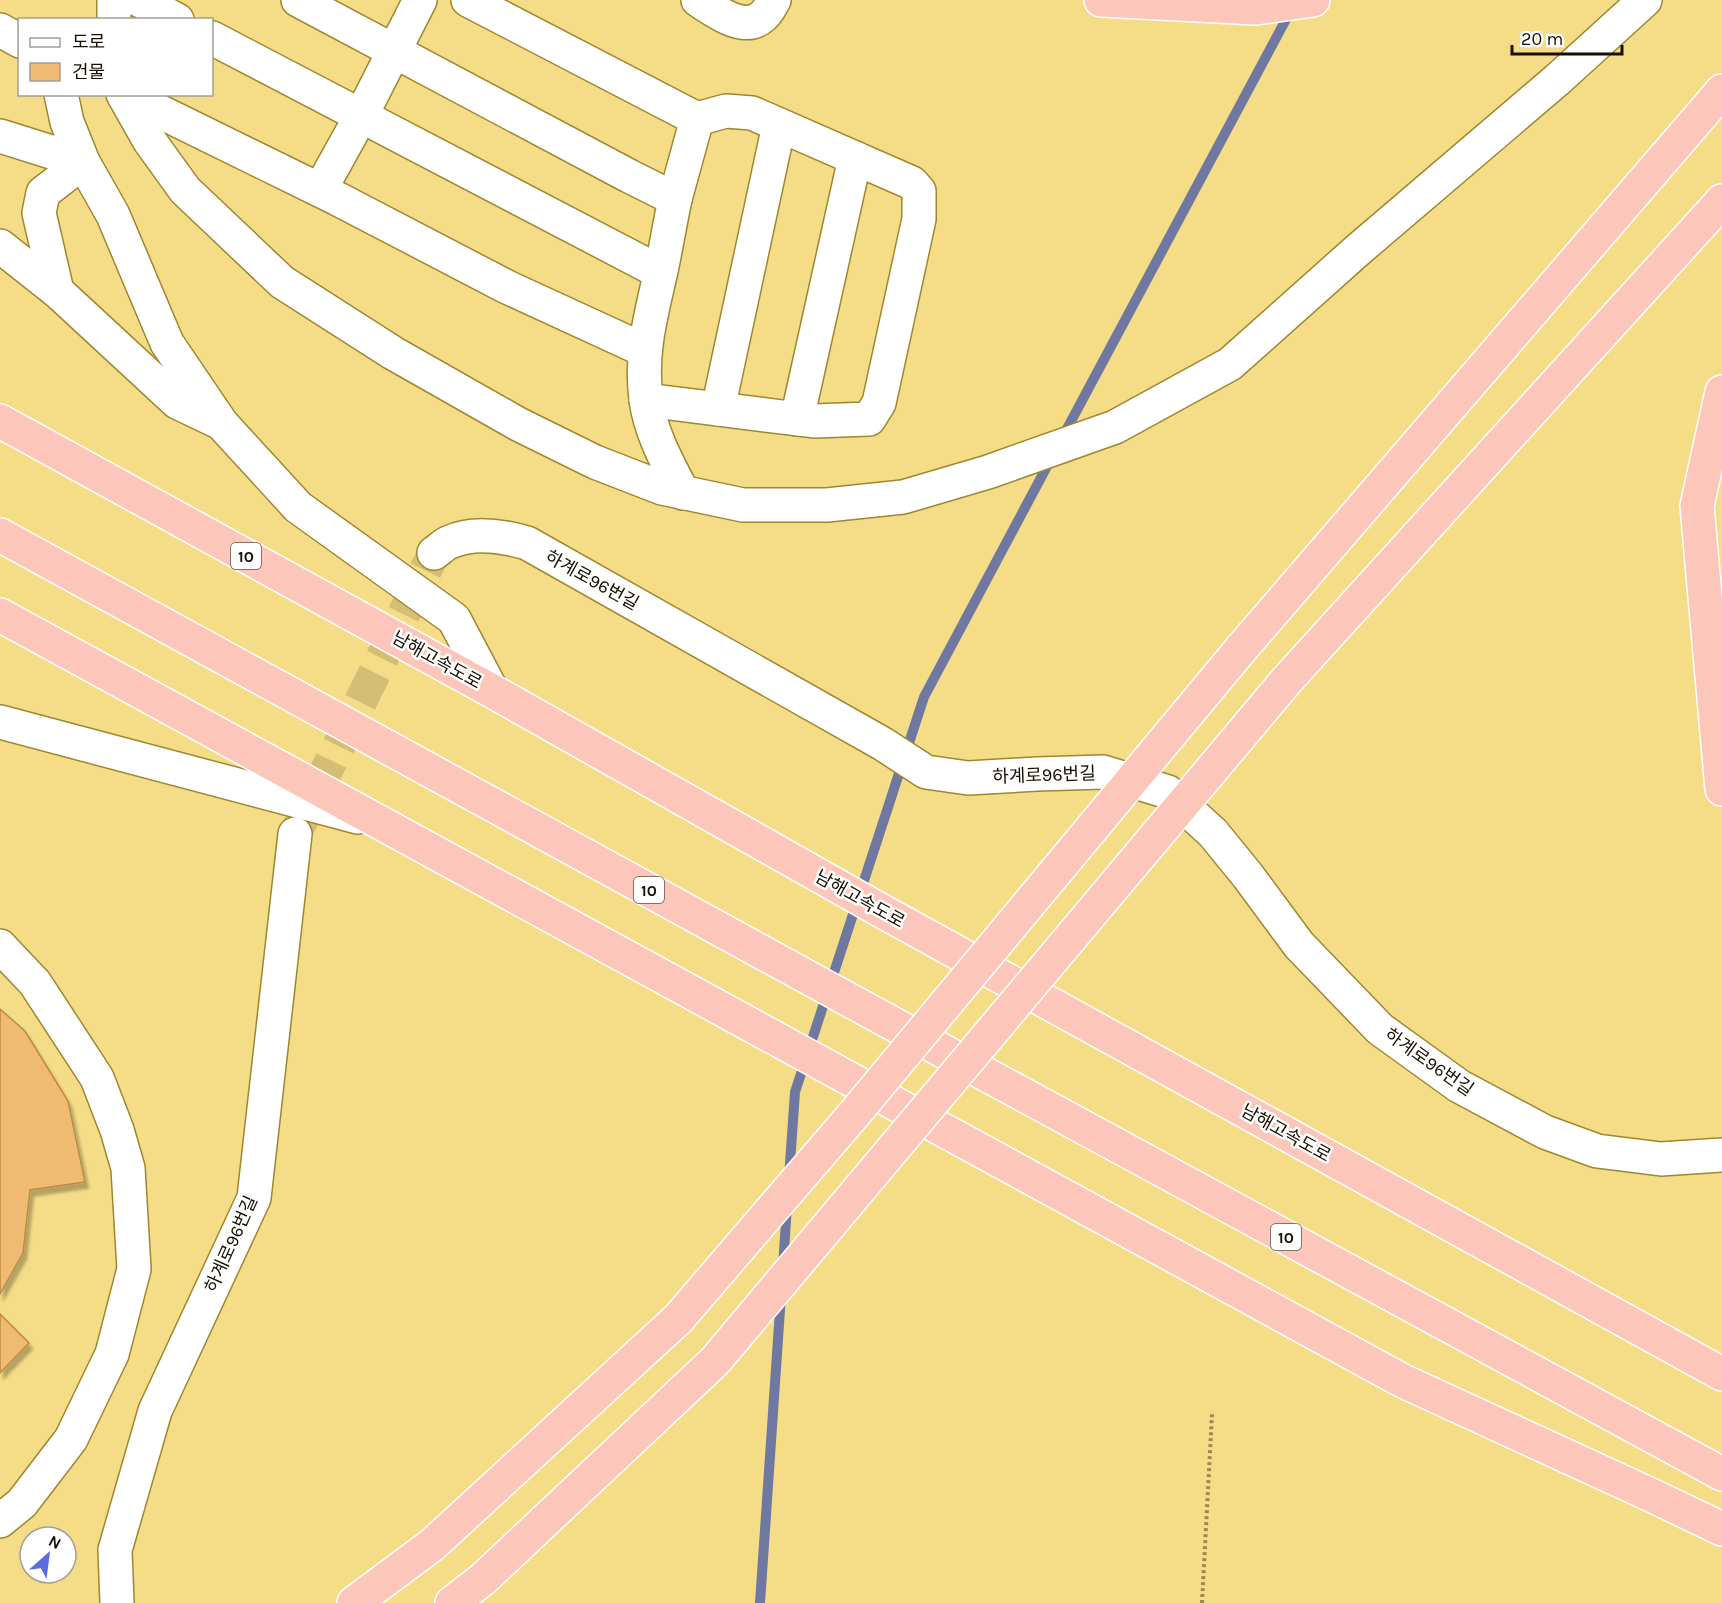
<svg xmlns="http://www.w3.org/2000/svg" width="1722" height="1603" font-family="Karla,'Noto Sans KR',sans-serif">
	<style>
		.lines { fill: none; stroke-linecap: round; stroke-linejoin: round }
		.stream { stroke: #6f78a0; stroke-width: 10 }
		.building { fill: #efbb73; stroke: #bc8a42; stroke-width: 1.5; filter: url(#shadow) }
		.minor-tunnel { stroke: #d4be74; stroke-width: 33; stroke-dasharray: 33 16; stroke-linecap: butt }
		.minor-casing { stroke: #9e8730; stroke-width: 36 }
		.highway-casing { stroke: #fff; stroke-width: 36 }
		.path { stroke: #9c8b51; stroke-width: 4; stroke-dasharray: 3 3; stroke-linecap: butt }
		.minor { stroke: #fff; stroke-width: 33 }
		.highway { stroke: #fcc6ba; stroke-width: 33 }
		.highway-bridge-casing { stroke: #fff; stroke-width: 36; stroke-linecap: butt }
		.highway-bridge { stroke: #fcc6ba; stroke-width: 33 }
		.labels { text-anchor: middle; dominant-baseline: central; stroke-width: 5; stroke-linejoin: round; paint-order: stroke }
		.shield { fill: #fefffe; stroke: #5c584c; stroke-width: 1.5 }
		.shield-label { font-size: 16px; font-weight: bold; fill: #171000 }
		.street-label { font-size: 18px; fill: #171000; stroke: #fefffe }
	</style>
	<defs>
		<filter id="shadow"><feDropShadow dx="3.5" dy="6" stdDeviation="1.5" flood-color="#0004"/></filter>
	</defs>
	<rect width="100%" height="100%" fill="#f5dd88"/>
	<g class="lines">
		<g class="stream">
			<polyline points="1062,438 1291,10"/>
			<polyline points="789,1178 795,1092 924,697 1052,457"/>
			<polyline points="783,1267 787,1205"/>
			<polyline points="760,1603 781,1295"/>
		</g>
	</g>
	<g class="building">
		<polygon points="0,1009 25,1031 68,1101 85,1182 30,1190 23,1253 0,1294"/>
		<polygon points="0,1314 29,1343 0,1373"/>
	</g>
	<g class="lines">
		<polyline class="minor-tunnel" points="295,834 434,553"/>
		<defs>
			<g id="minor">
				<polyline points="114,0 114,20"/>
				<polyline points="139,0 177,20"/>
				<path d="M298 0 629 176 675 199C670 223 666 247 661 271 651 315 640 353 646 399 650 432 668 464 683 493"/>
				<polyline points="468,0 697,119 675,199"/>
				<path d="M698 0C714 10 744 34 763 16 768 12 771 5 774 0"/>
				<polyline points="0,30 20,41"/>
				<polyline points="212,38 660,272"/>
				<polyline points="61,94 67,122 83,162 113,215 167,343 222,424 298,507 454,619 492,691"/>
				<polyline points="123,94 149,140 185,190 282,282 393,353 518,424 595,462 662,488 743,505 827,505 903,497 988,472 1115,427 1230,364 1359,249 1557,80 1645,0"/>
				<polyline points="124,94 338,199 507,287 644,350"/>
				<polyline points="0,136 83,162"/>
				<polyline points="320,190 361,116 420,0"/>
				<polyline points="0,246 57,291 177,402 221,423"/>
				<polyline points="57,291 39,213 43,193 83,162"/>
				<polyline points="646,400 814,421 869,419 879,403 919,219 919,191 912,183 752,113 726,111 697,119"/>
				<polyline points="718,409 779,125"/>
				<polyline points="797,419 855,158"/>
				<path d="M434 553C439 550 444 544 450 542 474 531 503 536 527 543L883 744 926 772 968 778 1037 774 1103 772 1168 792 1213 833 1248 876 1299 945 1380 1029 1459 1086 1545 1132 1597 1151 1661 1159 1722 1155"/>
				<polyline points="0,722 358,817"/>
				<polyline points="0,946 35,983 97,1078 117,1130 128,1168 134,1269 112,1354 71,1439 22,1503 0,1521"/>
				<polyline points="117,1603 115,1550 155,1411 254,1198 295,834"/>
			</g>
			<g id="highway">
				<polyline points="1101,0 1256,8 1313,0"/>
				<polyline points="1722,392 1697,506 1722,789"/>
				<polyline points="0,421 492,691 880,910 1722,1374"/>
				<polyline points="0,535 851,1001 1722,1474"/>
				<polyline points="0,615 1403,1381 1651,1495 1722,1529"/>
				<polyline points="1241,649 1722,91"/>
				<polyline points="1287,680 1722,201"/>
				<polyline points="354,1603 432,1545"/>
				<polyline points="452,1603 483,1579"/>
			</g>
		</defs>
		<use href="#minor" class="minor-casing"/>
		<use href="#highway" class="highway-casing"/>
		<polyline class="path" points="1202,1603 1212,1414"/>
		<use href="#minor" class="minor"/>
		<use href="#highway" class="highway"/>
		<defs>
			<g id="highway-bridge">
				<polyline points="432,1545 678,1319 855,1113 1241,649"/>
				<polyline points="483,1579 715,1361 1287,680"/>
			</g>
		</defs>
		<use href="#highway-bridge" class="highway-bridge-casing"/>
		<use href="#highway-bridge" class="highway-bridge"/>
	</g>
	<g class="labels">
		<g class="shield">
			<rect x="231" y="543" width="30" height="26" rx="4.5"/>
			<rect x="634" y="877" width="30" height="26" rx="4.5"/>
			<rect x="1271" y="1224" width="30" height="26" rx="4.5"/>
		</g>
		<g class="shield-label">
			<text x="246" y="556">10</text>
			<text x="649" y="890">10</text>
			<text x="1286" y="1237">10</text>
		</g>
		<g class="street-label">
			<text transform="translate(592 580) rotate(29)">하계로96번길</text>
			<text transform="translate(437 660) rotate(29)">남해고속도로</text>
			<text transform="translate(1044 775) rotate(-2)">하계로96번길</text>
			<text transform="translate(860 899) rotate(29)">남해고속도로</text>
			<text transform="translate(1429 1062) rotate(35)">하계로96번길</text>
			<text transform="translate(1286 1133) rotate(29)">남해고속도로</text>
			<text transform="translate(231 1244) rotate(-66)">하계로96번길</text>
		</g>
	</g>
	<rect x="18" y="18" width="195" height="78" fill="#fefffe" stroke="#a29f98" stroke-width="1.5"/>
	<rect x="30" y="38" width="30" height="9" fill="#ffffff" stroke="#a29f98" stroke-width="1.5"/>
	<text x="72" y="48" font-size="18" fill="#171000">도로</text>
	<rect x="30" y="63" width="30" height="18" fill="#efbb73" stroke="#a29f98" stroke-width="1.5"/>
	<text x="72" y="78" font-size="18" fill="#171000">건물</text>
	<g transform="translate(48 1555) rotate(28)"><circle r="28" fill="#fefffe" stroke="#a29f98" stroke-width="1.5"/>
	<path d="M0-4.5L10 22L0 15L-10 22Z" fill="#5b6ae1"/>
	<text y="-9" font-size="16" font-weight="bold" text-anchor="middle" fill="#171000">N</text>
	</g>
	<path d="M1512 45v9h110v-9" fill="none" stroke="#171000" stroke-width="3"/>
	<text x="1521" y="45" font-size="18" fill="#171000" stroke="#fefffe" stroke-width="4.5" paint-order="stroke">20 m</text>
</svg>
